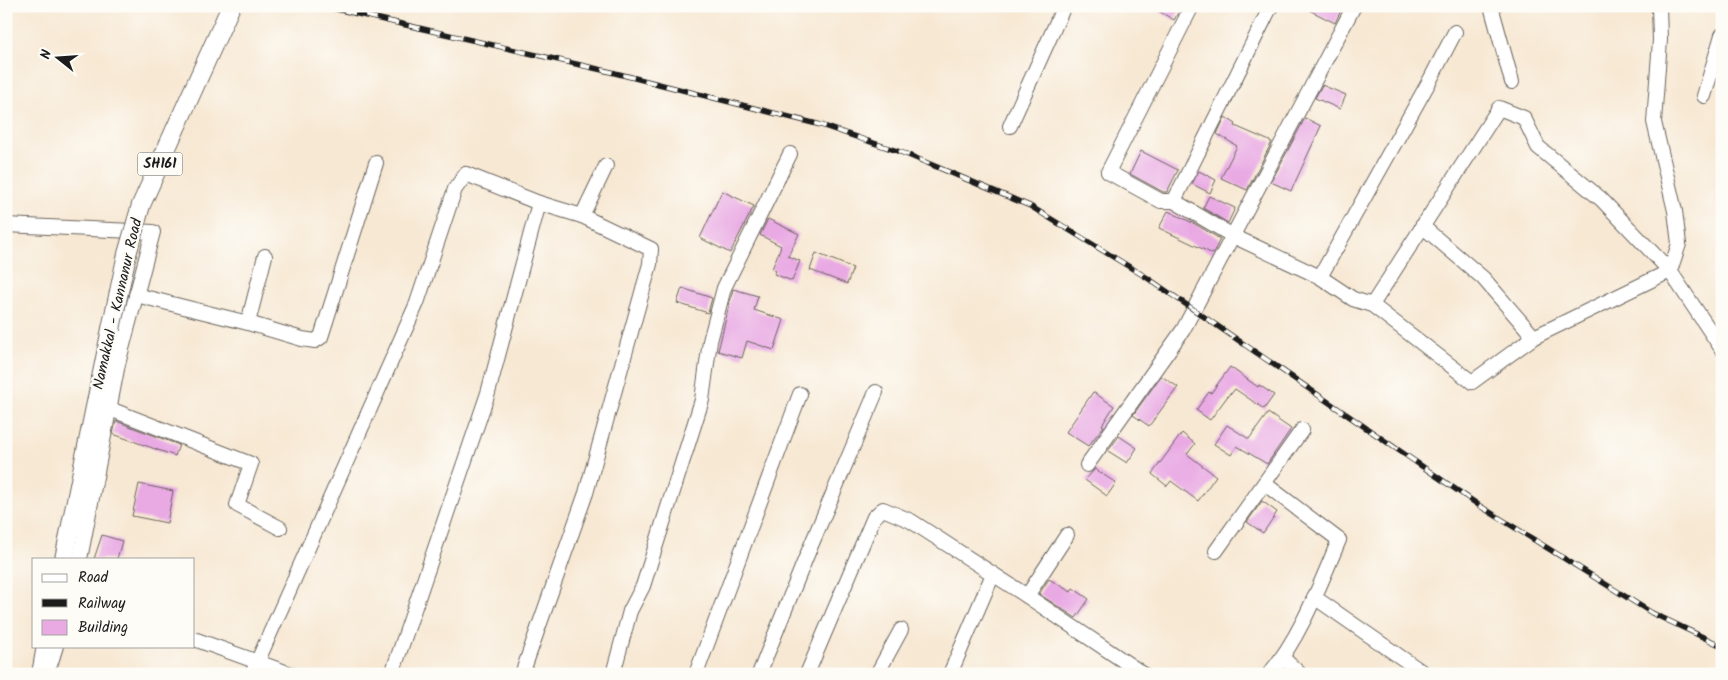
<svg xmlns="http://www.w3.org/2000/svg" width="1728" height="680" font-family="Kalam,sans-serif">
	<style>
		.building { fill: #e9aae4 }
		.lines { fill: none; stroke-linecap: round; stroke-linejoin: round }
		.minor-casing { stroke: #69635c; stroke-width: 16 }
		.major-casing { stroke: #69635c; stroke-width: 20 }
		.minor { stroke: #fff; stroke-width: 14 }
		.major { stroke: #fff; stroke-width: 18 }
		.rail-casing { stroke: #1c1c1c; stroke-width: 5.5 }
		.rail { stroke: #fdfcf7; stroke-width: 4; stroke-dasharray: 11; stroke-linecap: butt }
		.major-bridge-casing { stroke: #69635c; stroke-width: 20; stroke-linecap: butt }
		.major-bridge { stroke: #fff; stroke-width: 18 }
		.labels { text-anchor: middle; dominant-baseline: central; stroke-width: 5; stroke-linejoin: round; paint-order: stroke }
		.shield { fill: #fdfcf7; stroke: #605f5e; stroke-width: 1 }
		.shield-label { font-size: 14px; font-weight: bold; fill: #1c1c1c }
		.street-label { font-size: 15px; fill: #1c1c1c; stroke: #fdfcf7 }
	</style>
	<rect width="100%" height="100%" fill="#fdfcf7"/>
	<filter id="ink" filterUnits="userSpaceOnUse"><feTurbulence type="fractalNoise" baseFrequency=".02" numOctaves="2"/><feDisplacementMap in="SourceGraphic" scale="10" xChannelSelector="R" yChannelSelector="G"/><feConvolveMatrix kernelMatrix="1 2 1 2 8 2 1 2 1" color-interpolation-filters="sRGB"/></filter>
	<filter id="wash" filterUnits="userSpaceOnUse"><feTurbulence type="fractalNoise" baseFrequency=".0096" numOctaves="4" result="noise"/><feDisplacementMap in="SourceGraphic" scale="20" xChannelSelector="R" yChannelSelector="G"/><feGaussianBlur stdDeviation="1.12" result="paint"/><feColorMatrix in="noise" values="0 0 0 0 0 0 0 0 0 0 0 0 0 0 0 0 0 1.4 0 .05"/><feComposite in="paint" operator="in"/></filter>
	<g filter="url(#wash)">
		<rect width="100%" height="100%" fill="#f7e8d3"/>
		<g id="blocks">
			<g class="building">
				<polygon points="1150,6 1182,6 1174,20"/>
				<polygon points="1301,6 1343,6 1335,23"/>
				<polygon points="1322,85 1346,95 1340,109 1315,98"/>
				<polygon points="1225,117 1236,124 1235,126 1272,142 1247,190 1221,178 1237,146 1217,134"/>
				<polygon points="1305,118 1321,126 1291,191 1271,182"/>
				<polygon points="1141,151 1178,170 1167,192 1163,192 1130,174"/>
				<polygon points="1199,171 1216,180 1210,193 1192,184"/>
				<polygon points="722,191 754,206 730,253 700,238"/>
				<polygon points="1209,196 1235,208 1228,223 1203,208"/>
				<polygon points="1168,211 1195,224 1220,239 1213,254 1159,228"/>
				<polygon points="768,219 799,234 788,256 800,261 792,281 774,274 776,271 772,269 781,246 760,235"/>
				<polygon points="816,253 853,268 847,284 810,270"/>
				<polygon points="682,288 712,298 708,313 677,303"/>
				<polygon points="733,289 758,296 754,310 784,320 774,350 747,341 742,358 718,351"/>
				<polygon points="1230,367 1258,387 1259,385 1274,395 1264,409 1235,389 1231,394 1230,393 1210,420 1196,410 1209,392 1211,393"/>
				<polygon points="1161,376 1178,387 1149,426 1133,415"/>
				<polygon points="1093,392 1114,406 1102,425 1104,426 1088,446 1066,432"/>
				<polygon points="1268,413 1291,429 1267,464 1237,446 1231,455 1214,444 1227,425 1249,439"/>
				<polygon points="116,421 179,445 175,456 113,434"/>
				<polygon points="1182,433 1195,444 1187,454 1216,476 1198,501 1171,481 1167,486 1152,474"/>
				<polygon points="1119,436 1137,448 1127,463 1108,451"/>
				<polygon points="1095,469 1116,483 1107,496 1085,480"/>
				<polygon points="139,484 173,491 167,523 132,516"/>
				<polygon points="1262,501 1277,512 1263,533 1247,522"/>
				<polygon points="102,535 122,541 117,559 94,559"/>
				<polygon points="1049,579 1071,592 1073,588 1089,599 1076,618 1039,594"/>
			</g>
		</g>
	</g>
	<g filter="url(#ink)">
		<use href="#blocks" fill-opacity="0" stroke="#69635c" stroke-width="1"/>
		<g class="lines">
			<defs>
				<g id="minor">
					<polyline points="1192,6 1108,172 1161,201 1174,201 1233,236 1320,277 1353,299 1372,305 1472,382 1534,337 1670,271 1679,244 1675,211 1654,122 1660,40 1659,6"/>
					<polyline points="1491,6 1512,82"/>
					<polyline points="1704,96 1722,35"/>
					<polyline points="1010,126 1064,6"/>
					<polyline points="1174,201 1271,6"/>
					<polyline points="582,216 606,166"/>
					<polyline points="6,225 153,232 118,364 80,559"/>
					<polyline points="1422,226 1483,278 1534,337"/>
					<polyline points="1320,277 1430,80 1455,32"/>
					<polyline points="136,295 248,323 302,339 315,341 321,337 376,163"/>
					<polyline points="1372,305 1499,108 1524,118 1538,147 1601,199 1670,271 1722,349"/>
					<polyline points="248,323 265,256"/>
					<polyline points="110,409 251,464 237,505 280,528"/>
					<polyline points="1087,465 1183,330 1354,6"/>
					<path d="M1265 484 1339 540C1321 582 1300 639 1269 674"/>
					<polyline points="1216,551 1302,430"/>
					<polyline points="1027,596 1067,535"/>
					<polyline points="1314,597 1425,674"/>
					<polyline points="194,639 291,674"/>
					<polyline points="1283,658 1300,674"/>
					<polyline points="43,671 51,662 56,646"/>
					<polyline points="252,674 417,303 455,189 466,174 539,203 582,216 651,249 650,264 586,493 522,674"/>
					<polyline points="392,674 488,393 539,203"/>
					<polyline points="613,674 630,611 643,586 702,400 710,341 724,288 790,154"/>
					<polyline points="696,674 800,394"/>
					<polyline points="759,674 807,555 876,392"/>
					<polyline points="807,674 874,517 883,509 911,521 1027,596 1143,674"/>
					<polyline points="877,674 901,630"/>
					<polyline points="950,674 993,574"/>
				</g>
				<g id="major">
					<polyline points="64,559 111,329"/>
					<polyline points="41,674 46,646"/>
				</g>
			</defs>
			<use href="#minor" class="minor-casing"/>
			<use href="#major" class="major-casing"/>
			<use href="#minor" class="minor"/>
			<use href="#major" class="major"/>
			<defs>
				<polyline id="rail" points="323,6 611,72 821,125 906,154 1030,206 1146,277 1480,506 1652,613 1722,646"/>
			</defs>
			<use href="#rail" class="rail-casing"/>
			<use href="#rail" class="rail"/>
			<defs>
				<polyline id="major-bridge" points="111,329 127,254 141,205 231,6"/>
			</defs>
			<use href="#major-bridge" class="major-bridge-casing"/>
			<use href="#major-bridge" class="major-bridge"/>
		</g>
	</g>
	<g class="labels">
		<rect class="shield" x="137.5" y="152.5" width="45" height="23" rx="4"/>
		<g class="shield-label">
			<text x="160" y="164">SH161</text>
		</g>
		<g class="street-label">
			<text transform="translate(118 304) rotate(-77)">Namakkal - Kannanur Road</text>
		</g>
	</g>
	<rect width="1728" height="680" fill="none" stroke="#fdfcf7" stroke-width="25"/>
	<rect x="32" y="558" width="162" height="90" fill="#fdfcf7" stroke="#a3a29f"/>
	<rect x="42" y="574" width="25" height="8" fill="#ffffff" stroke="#a3a29f"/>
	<text x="78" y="582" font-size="15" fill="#1c1c1c">Road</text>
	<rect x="42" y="599" width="25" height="8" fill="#1c1c1c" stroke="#a3a29f"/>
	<text x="78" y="608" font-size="15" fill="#1c1c1c">Railway</text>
	<rect x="42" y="620" width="25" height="15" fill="#e9aae4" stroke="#a3a29f"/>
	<text x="78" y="632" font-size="15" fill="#1c1c1c">Building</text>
	<g transform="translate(58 58) rotate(287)" stroke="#fdfcf7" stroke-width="4" paint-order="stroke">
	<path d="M0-4L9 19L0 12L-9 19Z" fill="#1c1c1c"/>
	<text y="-8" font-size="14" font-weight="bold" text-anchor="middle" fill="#1c1c1c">N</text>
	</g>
</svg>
